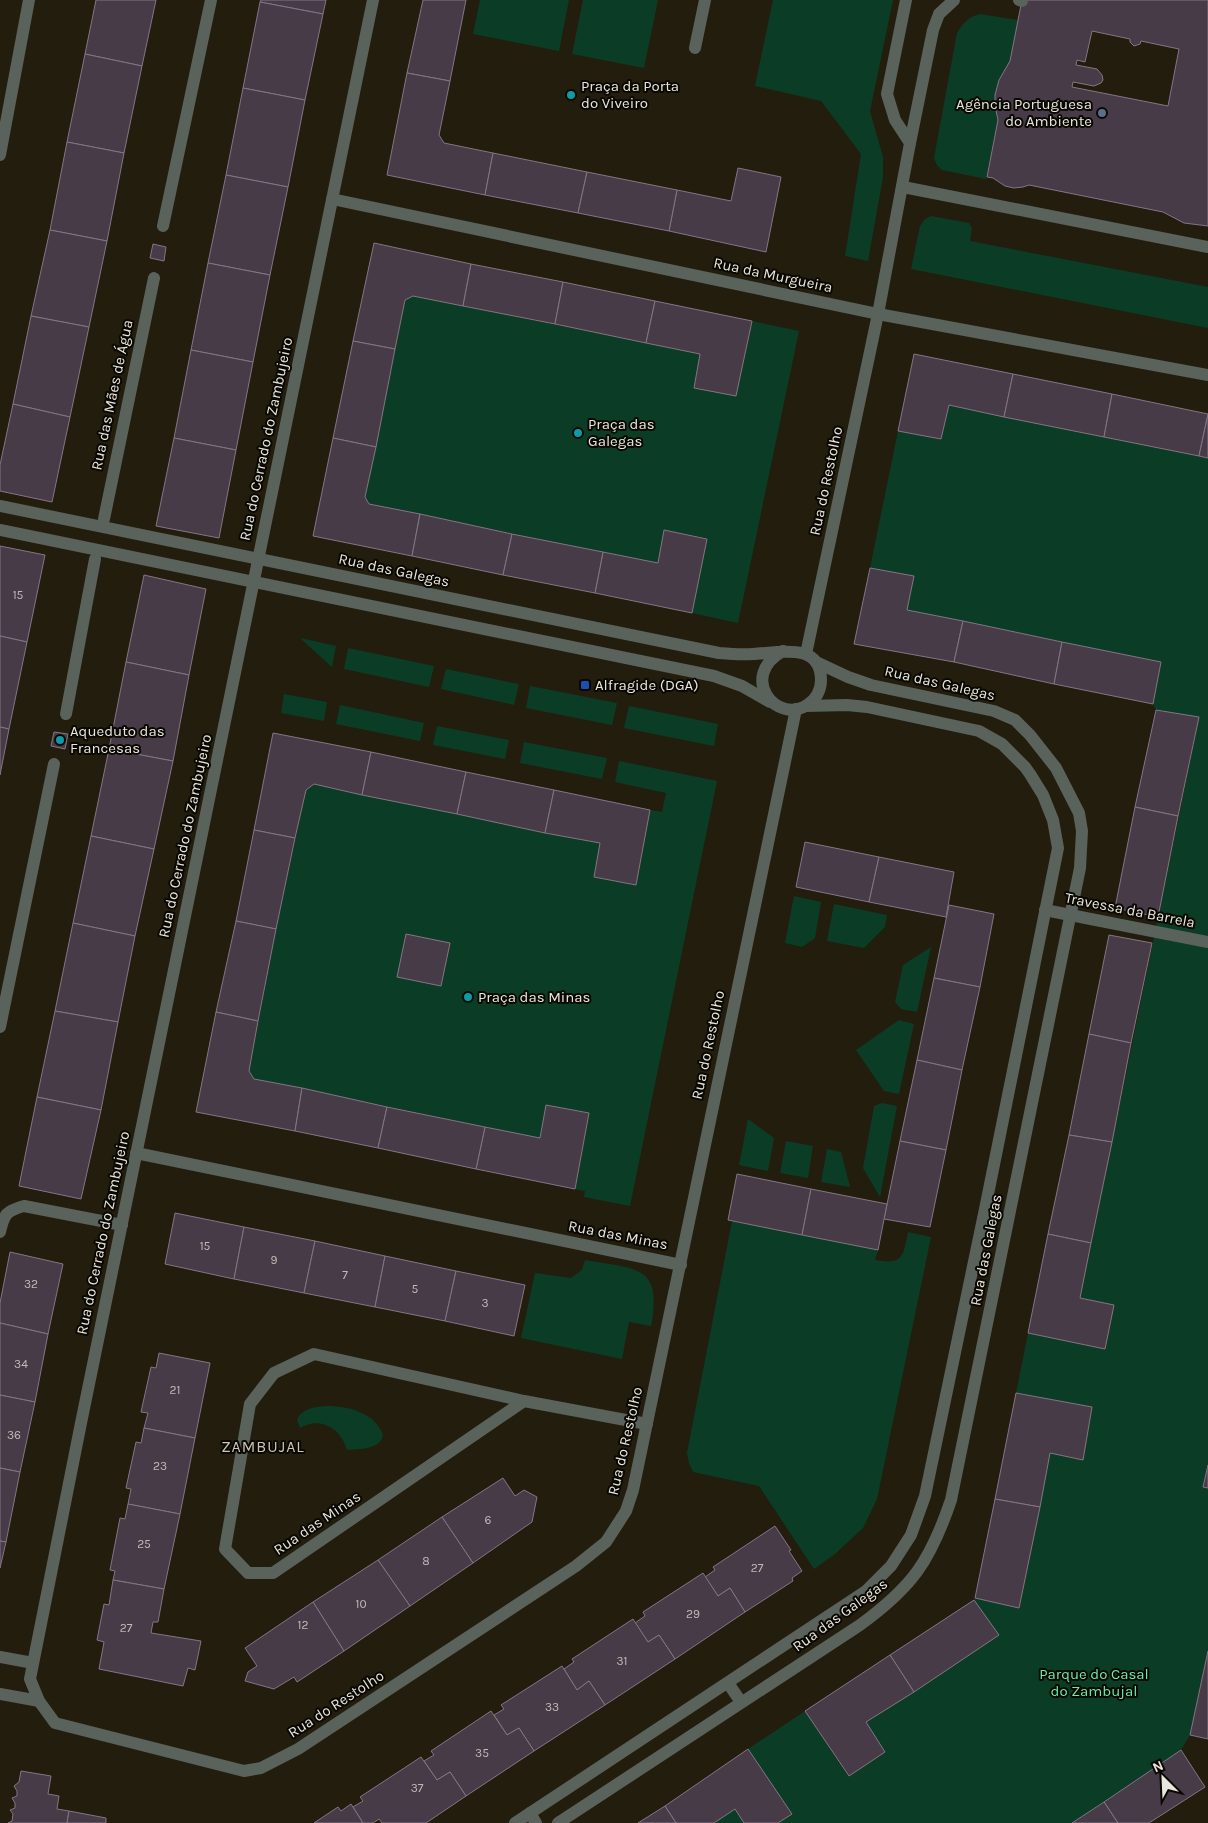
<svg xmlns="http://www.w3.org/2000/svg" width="1208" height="1823" font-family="Karla,sans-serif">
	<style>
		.green { fill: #0b3d26 }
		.building { fill: #483b48; stroke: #847584; fill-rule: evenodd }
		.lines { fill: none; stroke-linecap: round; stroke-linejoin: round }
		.service { stroke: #5a625c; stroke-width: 12 }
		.pedestrian { stroke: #5a625c; stroke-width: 12 }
		.minor { stroke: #5a625c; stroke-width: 12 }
		.tertiary { stroke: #5a625c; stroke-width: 12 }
		.culture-dot { fill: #0f9aa8; stroke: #0a0803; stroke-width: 2 }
		.service-dot { fill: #5c6f8a; stroke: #0a0803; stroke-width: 2 }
		.transit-dot { fill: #1a4fb4; stroke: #0a0803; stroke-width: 2 }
		.labels { text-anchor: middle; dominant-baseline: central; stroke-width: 4; stroke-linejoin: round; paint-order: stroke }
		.number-label { font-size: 12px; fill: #c1bbb7 }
		.poi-label { font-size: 15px; fill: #e9e6dc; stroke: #0a0803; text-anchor: start }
		.street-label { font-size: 15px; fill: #e9e6dc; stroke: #0a0803 }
		.park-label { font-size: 15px; fill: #6bedaa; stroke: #0a0803 }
		.neighbourhood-label { font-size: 16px; letter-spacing: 1px; fill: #cdc6b2; stroke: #0a0803 }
	</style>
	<rect width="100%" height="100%" fill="#231d0e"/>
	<g class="green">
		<polygon points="480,0 569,0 559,51 473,34"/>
		<polygon points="583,0 658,0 644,68 572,54"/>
		<polygon points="773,0 893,0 870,111 883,157 883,177 868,261 845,256 861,154 821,101 755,86"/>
		<path d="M980 14 1018 20 1010 61 999 80 995 106 998 120 986 179 942 170 937 165 934 158 957 33C963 23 968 17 980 14Z"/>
		<polygon points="931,216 969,223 972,228 970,241 1208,287 1208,328 911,269 920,226 924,220"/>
		<polygon points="413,296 700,354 694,388 736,396 752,321 799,331 738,623 692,613 707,538 664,530 658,563 369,504 365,497 405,300"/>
		<polygon points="949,405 1208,458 1208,1465 1203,1487 1208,1488 1208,1651 1190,1735 1181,1750 1072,1823 778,1823 792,1814 748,1749 805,1711 848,1776 885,1752 866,1722 998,1636 974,1600 975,1598 1019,1607 1050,1453 1083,1460 1092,1407 1016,1393 1028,1333 1105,1349 1113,1305 1080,1298 1199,718 1156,710 1153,704 1161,662 907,610 914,576 870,568 898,431 941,439"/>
		<polygon points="300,638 336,646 332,667"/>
		<polygon points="348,648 434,666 429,687 344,669"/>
		<polygon points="446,669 519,684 514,705 441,689"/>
		<polygon points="530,686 617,703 612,725 526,708"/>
		<polygon points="284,694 327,702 324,721 281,713"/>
		<polygon points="340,705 424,723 420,741 336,724"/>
		<polygon points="629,706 718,724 714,746 624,728"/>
		<polygon points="437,726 509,740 505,759 433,745"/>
		<polygon points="524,742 607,758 602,779 520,763"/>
		<polygon points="619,761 717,781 630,1206 584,1197 585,1191 575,1189 589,1113 547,1105 540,1138 254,1079 249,1071 276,929 306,790 314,784 600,843 594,877 636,885 650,810 662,812 666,793 615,782"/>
		<polygon points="794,896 821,902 815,938 802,947 785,943"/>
		<polygon points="834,904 887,915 885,927 864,948 827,941"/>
		<polygon points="931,947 917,1012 901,1009 895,1002 903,965"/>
		<polygon points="899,1020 914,1024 899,1094 884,1091 856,1050"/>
		<polygon points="882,1103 897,1106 880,1197 863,1168 874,1106"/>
		<polygon points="748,1119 774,1138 768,1171 739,1165"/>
		<polygon points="786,1141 813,1146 808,1178 780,1173"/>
		<polygon points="827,1149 841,1152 850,1187 821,1182"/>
		<path d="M732 1221 878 1250 875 1260C903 1265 903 1257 908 1232L931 1237 877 1499 863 1528 835 1554 814 1569 759 1486 693 1472 689 1463 687 1453Z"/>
		<path d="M585 1260C635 1269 663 1264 651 1326L629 1322 622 1359 521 1338 535 1273 571 1278 582 1270Z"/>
		<path d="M326 1406C347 1406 375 1412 383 1435 380 1450 359 1449 347 1450 341 1428 320 1416 300 1428L297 1420C302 1408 315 1407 326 1406Z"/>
		<polygon points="735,1809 744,1823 714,1823"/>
	</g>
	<g class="building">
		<polygon points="96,0 156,0 142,66 85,54"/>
		<polygon points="261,0 326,0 323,14 260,2"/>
		<polygon points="423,0 466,0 450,81 407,73"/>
		<path d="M1022 0H1208V226L1184 223 1163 212 1029 185 1023 187 1014 188 1005 186 993 178 987 177 998 120 995 106V95L999 80 1010 61ZM1092 31 1130 39V42L1134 46 1140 44 1141 41 1179 49 1168 106 1072 87 1073 82 1094 86 1101 83 1103 80 1102 75 1097 69 1076 65 1077 60 1085 62Z"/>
		<polygon points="260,2 323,14 305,100 243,88"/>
		<polygon points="85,54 142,66 124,153 67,142"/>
		<polygon points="407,73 450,81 439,135 444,143 493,153 485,195 387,175"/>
		<polygon points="243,88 305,100 288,187 226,175"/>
		<polygon points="67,142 124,153 107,241 50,230"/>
		<polygon points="493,153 587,172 578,213 485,195"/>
		<polygon points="738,168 781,177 766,252 669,231 677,190 731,201"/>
		<polygon points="587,172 677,190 669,231 578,213"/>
		<polygon points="226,175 288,187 270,275 208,263"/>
		<polygon points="50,230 107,241 89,327 31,316"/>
		<polygon points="374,243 471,264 463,306 413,296 405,300 395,349 353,341"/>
		<polygon points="153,244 166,247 164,261 150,258"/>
		<polygon points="208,263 270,275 253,362 191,350"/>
		<polygon points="471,264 563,282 555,324 463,306"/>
		<polygon points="563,282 655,301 646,343 555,324"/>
		<polygon points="655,301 752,321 736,396 694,388 700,354 646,343"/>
		<polygon points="31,316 89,327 70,417 13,404"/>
		<polygon points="353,341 395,349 376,447 333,438"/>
		<polygon points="191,350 253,362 236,450 174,438"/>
		<polygon points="914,354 1013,374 1004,417 949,405 941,439 898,431"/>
		<polygon points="1013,374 1112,394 1104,437 1004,417"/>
		<polygon points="1112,394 1208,414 1199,456 1104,437"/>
		<polygon points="13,404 70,417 52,502 0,491 0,465"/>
		<polygon points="1208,414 1208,458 1199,456"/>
		<polygon points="174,438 236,450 219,538 156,526"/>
		<polygon points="333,438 376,447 365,497 369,504 420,514 412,556 313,536"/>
		<polygon points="420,514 512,534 503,575 412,556"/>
		<polygon points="664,530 707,539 692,613 595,593 603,552 658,563"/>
		<polygon points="512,534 603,552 595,593 503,575"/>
		<polygon points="0,546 45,555 27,642 0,636"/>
		<polygon points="870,568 914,576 907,610 963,621 954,662 854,644"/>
		<polygon points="144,575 206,589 189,675 126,662"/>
		<polygon points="963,621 1062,642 1054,684 954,662"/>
		<polygon points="0,636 27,642 9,729 0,727"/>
		<polygon points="1062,642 1161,662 1153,704 1054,684"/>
		<polygon points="126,662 189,675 173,761 109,749"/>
		<polygon points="1156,710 1199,717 1178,816 1135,807"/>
		<polygon points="0,727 9,729 0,775"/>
		<polygon points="54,732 68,734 65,749 51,746"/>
		<polygon points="273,733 371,752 362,795 314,784 306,790 295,838 254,830"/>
		<polygon points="109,749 173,761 154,849 91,836"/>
		<polygon points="371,752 466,772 457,814 362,795"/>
		<polygon points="466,772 554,790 545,833 457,814"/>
		<polygon points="554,790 650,810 636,885 594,877 600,843 545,833"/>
		<polygon points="1135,807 1178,816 1158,917 1115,908"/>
		<polygon points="254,830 295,838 276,929 236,921"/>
		<polygon points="91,836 154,849 135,936 73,923"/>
		<polygon points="805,842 879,857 869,902 796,887"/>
		<polygon points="879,857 954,872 946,917 869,902"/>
		<polygon points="949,905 994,914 980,987 934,978"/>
		<polygon points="236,921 276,929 258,1021 216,1012"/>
		<polygon points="73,923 135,936 118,1022 55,1011"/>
		<polygon points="406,934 450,943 441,986 397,977"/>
		<polygon points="1109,935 1152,943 1131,1043 1089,1034"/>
		<polygon points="934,978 980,987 962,1070 917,1060"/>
		<polygon points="55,1011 118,1022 101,1110 37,1097"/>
		<polygon points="216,1012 258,1021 249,1071 254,1079 302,1088 295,1131 196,1112"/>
		<polygon points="1089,1034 1131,1043 1112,1142 1069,1135"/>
		<polygon points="917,1060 962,1070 946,1150 900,1141"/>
		<polygon points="302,1088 387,1107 378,1148 295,1131"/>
		<polygon points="37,1097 101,1110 81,1199 19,1186"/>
		<polygon points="546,1105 589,1113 575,1189 476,1169 485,1127 540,1138"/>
		<polygon points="387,1107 485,1127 476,1169 378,1148"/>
		<polygon points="1069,1135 1112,1142 1091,1243 1048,1234"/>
		<polygon points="900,1141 946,1150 930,1227 884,1219"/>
		<polygon points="737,1174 811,1189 802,1235 728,1220"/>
		<polygon points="811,1189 887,1204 878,1250 802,1235"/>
		<polygon points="175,1213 244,1227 234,1279 165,1264"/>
		<polygon points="244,1227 315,1241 304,1293 234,1279"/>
		<polygon points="1048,1234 1091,1243 1080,1298 1114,1305 1105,1349 1028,1333"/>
		<polygon points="315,1241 385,1256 375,1307 304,1293"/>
		<polygon points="10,1252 63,1264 48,1334 0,1323 0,1303"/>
		<polygon points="385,1256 456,1271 445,1321 375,1307"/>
		<polygon points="456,1271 525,1285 514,1336 445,1321"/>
		<polygon points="0,1323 48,1334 35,1402 0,1395"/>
		<polygon points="159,1353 210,1363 195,1438 144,1428 148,1413 141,1412 151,1367 156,1368"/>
		<polygon points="1016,1393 1092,1407 1083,1460 1050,1453 1040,1507 995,1499"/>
		<polygon points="0,1395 35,1402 20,1472 0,1468"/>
		<polygon points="144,1428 195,1438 180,1514 128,1504 131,1489 126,1488 136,1442 141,1443"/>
		<polygon points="1208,1465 1208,1488 1203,1487"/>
		<polygon points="0,1468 20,1472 6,1542 0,1541"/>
		<polygon points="503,1478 515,1496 524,1490 537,1497 532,1522 473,1563 442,1517"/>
		<polygon points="995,1499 1040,1507 1019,1608 975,1598"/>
		<polygon points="128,1504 180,1514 164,1589 113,1580 115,1571 110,1570 120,1518 125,1519"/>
		<polygon points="442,1517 473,1563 410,1606 378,1560"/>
		<polygon points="775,1526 791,1550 789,1551 802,1571 792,1578 793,1581 745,1612 730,1588 718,1596 705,1577 715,1570 713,1567"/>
		<polygon points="0,1541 6,1542 0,1568"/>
		<polygon points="378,1560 410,1606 344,1651 313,1602"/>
		<polygon points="703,1573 718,1596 730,1588 745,1612 675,1659 659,1635 648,1642 635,1623 645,1616 643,1612"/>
		<polygon points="113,1580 164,1589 158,1622 153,1622 151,1633 201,1641 195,1670 188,1668 183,1686 99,1669 104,1642 97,1640 104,1604 109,1605"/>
		<polygon points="974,1600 999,1635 914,1692 890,1655"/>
		<polygon points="313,1602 344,1651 297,1682 294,1677 274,1689 245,1681 248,1672 257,1666 245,1648"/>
		<polygon points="633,1619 648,1642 659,1635 675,1659 605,1705 589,1681 577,1690 564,1669 574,1662 572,1659"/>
		<polygon points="1208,1651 1208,1739 1190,1735"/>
		<polygon points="890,1655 914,1692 866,1722 885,1752 849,1776 805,1711"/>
		<polygon points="562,1666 577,1690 589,1681 605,1705 534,1751 519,1728 507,1735 494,1715 504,1709 501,1705"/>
		<polygon points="491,1711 507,1735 519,1728 534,1751 466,1796 450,1772 437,1780 424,1761 434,1755 431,1751"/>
		<polygon points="748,1749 792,1814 778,1823 744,1823 735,1809 714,1823 676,1823 665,1806"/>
		<polygon points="1181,1750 1205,1787 1149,1823 1118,1823 1104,1802"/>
		<polygon points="421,1757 437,1780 450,1772 466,1796 426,1823 382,1823 379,1819 373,1823 363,1823 353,1807 363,1801 360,1797"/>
		<polygon points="21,1771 51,1776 48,1794 59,1796 57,1809 69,1811 67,1823 8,1823 12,1821 13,1814 10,1810 15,1808 15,1803 12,1798 17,1796 17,1791 14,1786 19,1782"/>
		<polygon points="1104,1802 1118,1823 1072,1823"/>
		<polygon points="351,1804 363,1823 314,1823 338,1807 341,1811"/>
		<polygon points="665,1806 676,1823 638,1823"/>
		<polygon points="69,1811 106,1818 106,1823 67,1823"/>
	</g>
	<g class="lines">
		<g class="service">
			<polyline points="1019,0 1022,1"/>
			<polyline points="910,143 933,30 939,14 954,0"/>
			<polyline points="903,187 1208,247"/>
			<polyline points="878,314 910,143 895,120 887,94 906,0"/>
			<path d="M0 1232C4 1214 6 1211 24 1206L122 1225"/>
			<polyline points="0,1657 33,1663"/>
			<polyline points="0,1694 39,1701"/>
		</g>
		<g class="pedestrian">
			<polyline points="163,226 211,0"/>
			<polyline points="104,519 154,278"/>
			<polyline points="66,714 95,559"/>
			<polyline points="0,1027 54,764"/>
		</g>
		<g class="minor">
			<polyline points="373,0 81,1423 30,1679 39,1701 55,1723 244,1771 261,1768 298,1749 576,1566 606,1542 626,1511 633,1490 796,709"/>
			<polyline points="695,48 705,0"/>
			<polyline points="0,155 29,0"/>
			<polyline points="332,199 878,314 1208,375"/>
			<polyline points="806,654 878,314"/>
			<polyline points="1045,910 1208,942"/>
			<polyline points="136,1153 681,1265"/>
			<polyline points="524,1401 273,1573 248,1573 225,1549 250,1404 274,1373 314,1354 524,1401 647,1424"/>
			<polyline points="728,1683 741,1702"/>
			<polyline points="530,1813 536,1823"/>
		</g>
		<g class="tertiary">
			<path d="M0 506 719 653C730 654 742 655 753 654 777 653 821 641 821 680 821 690 816 700 807 705 776 725 738 676 783 651"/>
			<polyline points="0,530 714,676 742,686 770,702"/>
			<polyline points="515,1823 866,1591 891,1566 911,1535 925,1496 985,1209 1058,848 1053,820 1043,795 1030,774 1025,767 1002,744 979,731 867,707 847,705 806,706"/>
			<path d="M558 1823 860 1625C912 1587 930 1562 951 1500L1080 868 1082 831 1079 813 1056 768 1030 735 1015 720 994 711 871 685 848 677 816 662"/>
		</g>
	</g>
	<g class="culture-dot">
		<circle cx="571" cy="95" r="5"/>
		<circle cx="578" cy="433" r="5"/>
		<circle cx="60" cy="740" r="5"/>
		<circle cx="468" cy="997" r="5"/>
	</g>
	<circle class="service-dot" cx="1102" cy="113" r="5"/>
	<rect class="transit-dot" x="580" y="680" width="10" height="10" rx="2.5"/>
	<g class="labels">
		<g class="number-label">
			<text x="18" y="595">15</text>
			<text x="205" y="1246">15</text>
			<text x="274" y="1260">9</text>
			<text x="345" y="1275">7</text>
			<text x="31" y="1284">32</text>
			<text x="415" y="1289">5</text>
			<text x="485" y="1303">3</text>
			<text x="21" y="1364">34</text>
			<text x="175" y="1390">21</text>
			<text x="14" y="1435">36</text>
			<text x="160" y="1466">23</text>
			<text x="488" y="1520">6</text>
			<text x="144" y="1544">25</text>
			<text x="426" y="1561">8</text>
			<text x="757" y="1568">27</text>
			<text x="361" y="1604">10</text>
			<text x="693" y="1614">29</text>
			<text x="303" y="1625">12</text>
			<text x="126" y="1628">27</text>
			<text x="622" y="1661">31</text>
			<text x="552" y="1707">33</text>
			<text x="482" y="1753">35</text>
			<text x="417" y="1788">37</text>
		</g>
		<g class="poi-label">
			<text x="581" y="86">Praça da Porta<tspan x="581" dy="17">do Viveiro</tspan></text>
			<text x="1092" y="104" text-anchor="end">Agência Portuguesa<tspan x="1092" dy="17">do Ambiente</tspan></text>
			<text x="588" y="424">Praça das<tspan x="588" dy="17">Galegas</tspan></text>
			<text x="595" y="685">Alfragide (DGA)</text>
			<text x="70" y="731">Aqueduto das<tspan x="70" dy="17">Francesas</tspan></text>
			<text x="478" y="997">Praça das Minas</text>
		</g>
		<g class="street-label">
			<text transform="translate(773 275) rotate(12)">Rua da Murgueira</text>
			<text transform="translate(112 395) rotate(-78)">Rua das Mães de Água</text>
			<text transform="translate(266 439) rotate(-78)">Rua do Cerrado do Zambujeiro</text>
			<text transform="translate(826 481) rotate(-78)">Rua do Restolho</text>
			<text transform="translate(394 570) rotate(12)">Rua das Galegas</text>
			<text transform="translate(940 683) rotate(13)">Rua das Galegas</text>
			<text transform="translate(185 836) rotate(-78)">Rua do Cerrado do Zambujeiro</text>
			<text transform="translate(1130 910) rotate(11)">Travessa da Barrela</text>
			<text transform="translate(708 1045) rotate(-78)">Rua do Restolho</text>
			<text transform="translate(103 1233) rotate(-78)">Rua do Cerrado do Zambujeiro</text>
			<text transform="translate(618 1235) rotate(11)">Rua das Minas</text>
			<text transform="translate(986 1250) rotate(-79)">Rua das Galegas</text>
			<text transform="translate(625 1441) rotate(-77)">Rua do Restolho</text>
			<text transform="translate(317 1523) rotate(-34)">Rua das Minas</text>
			<text transform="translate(840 1615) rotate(-36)">Rua das Galegas</text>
			<text transform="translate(336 1704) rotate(-33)">Rua do Restolho</text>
		</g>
		<g class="park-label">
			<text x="1094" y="1674">Parque do Casal<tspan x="1094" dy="17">do Zambujal</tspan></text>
		</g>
		<g class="neighbourhood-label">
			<text x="263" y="1446">ZAMBUJAL</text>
		</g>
	</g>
	<g transform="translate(1163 1778) rotate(336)" stroke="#0a0803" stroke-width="4" paint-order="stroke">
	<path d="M0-4L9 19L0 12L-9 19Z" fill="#e9e6dc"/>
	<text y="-8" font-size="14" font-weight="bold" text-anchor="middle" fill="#e9e6dc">N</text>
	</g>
</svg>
